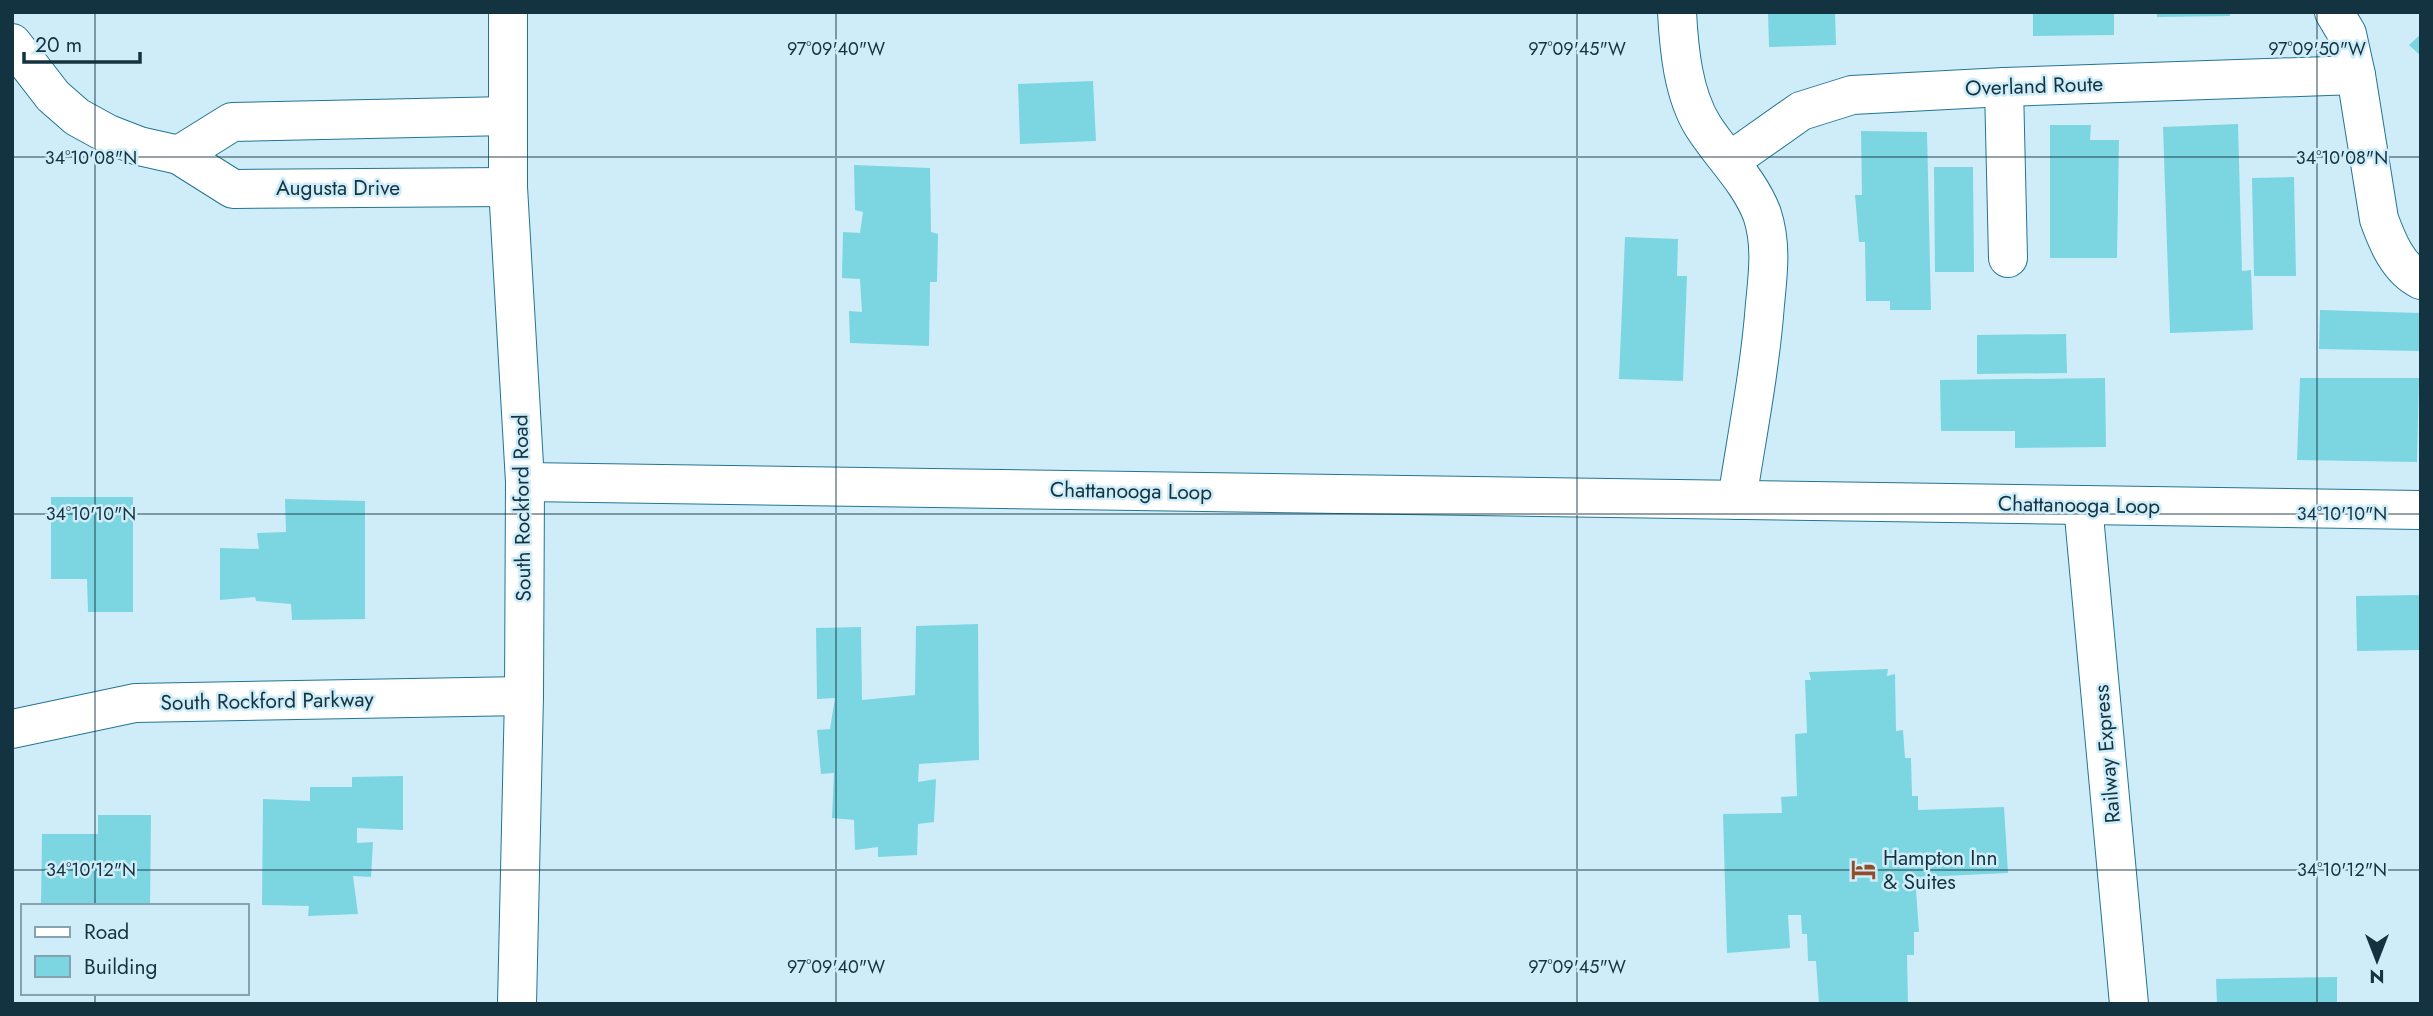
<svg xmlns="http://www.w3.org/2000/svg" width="2433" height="1016" font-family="Jost,sans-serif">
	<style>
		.building { fill: #7bd6e2 }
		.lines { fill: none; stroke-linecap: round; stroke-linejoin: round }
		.street-casing { stroke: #237593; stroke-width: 40 }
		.secondary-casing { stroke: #237593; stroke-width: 40 }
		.street { stroke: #fff; stroke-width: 38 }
		.secondary { stroke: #fff; stroke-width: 38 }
		.ticks { fill: none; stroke: #133340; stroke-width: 2; stroke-opacity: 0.45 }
		.labels { text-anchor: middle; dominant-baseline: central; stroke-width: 5; stroke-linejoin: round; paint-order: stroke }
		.street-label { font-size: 21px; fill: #133340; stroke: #cfecf9 }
		.poi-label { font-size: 21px; fill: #133340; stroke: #cfecf9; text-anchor: start }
		.ticks-label { font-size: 18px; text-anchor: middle; fill: #133340; stroke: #cfecf9; stroke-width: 5; stroke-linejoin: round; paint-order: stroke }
	</style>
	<rect width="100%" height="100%" fill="#cfecf9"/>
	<g class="building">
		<polygon points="1768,12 1835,12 1836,45 1769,47"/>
		<polygon points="2033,12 2114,12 2114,35 2033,36"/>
		<polygon points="2157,12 2230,12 2230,16 2157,17"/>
		<polygon points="2421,34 2421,56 2409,45"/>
		<polygon points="1093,81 1096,141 1020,144 1018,84"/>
		<polygon points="2238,124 2242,271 2251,270 2253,330 2170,333 2163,127"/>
		<polygon points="2050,125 2091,125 2090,140 2119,140 2117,258 2050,258"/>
		<polygon points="1861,131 1927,132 1931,310 1890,310 1890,301 1866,301 1865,242 1859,242 1855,195 1862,195"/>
		<polygon points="854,165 930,168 931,232 938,234 937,282 930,282 929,346 850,343 849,311 862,312 860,279 842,278 843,232 860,233 863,212 855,210"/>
		<polygon points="1934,167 1973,167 1974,272 1935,272"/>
		<polygon points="2294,177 2296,276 2254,276 2252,178"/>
		<polygon points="1625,237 1678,239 1677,276 1687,276 1683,381 1619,379"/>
		<polygon points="2320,310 2420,313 2419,351 2319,349"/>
		<polygon points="2066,334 2067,373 1977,374 1977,335"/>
		<polygon points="2105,378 2106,447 2015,448 2015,431 1941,431 1940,380"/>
		<polygon points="2300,378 2419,378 2417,462 2297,460"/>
		<polygon points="51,497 133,497 133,612 88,612 87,579 51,579"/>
		<polygon points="285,499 365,501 365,619 292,620 291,604 256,601 255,597 220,600 220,548 259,549 257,533 286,532"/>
		<polygon points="2421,595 2421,650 2357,651 2356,596"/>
		<polygon points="978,624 979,760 919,764 918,782 936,779 934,822 918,824 917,855 878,857 878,847 855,850 854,820 832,818 834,773 821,774 817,730 830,729 835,698 817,699 816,628 861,627 862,700 915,695 916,626"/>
		<polygon points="1888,669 1887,676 1895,674 1896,731 1903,730 1905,758 1911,758 1912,796 1918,796 1918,810 2004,807 2008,873 1922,877 1922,889 1916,890 1919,932 1914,932 1914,955 1907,955 1908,1004 1819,1004 1816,961 1808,961 1807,934 1802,934 1801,915 1788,915 1790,948 1727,953 1723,814 1782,813 1781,797 1797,796 1795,734 1807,733 1805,680 1811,680 1809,672"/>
		<polygon points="403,776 403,830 357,828 357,843 373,842 371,877 353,876 358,914 308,916 309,906 262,905 263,799 310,801 310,787 352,787 352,777"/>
		<polygon points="98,815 151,815 150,906 41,906 42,834 98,834"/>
		<polygon points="2337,977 2337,1004 2217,1004 2216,979"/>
	</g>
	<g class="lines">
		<defs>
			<g id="street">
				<path d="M1677 12C1679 49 1683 94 1703 126 1722 156 1749 180 1762 214 1772 244 1768 274 1765 304 1760 370 1747 435 1737 500"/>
				<path d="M2334 12 2347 34 2356 75 2379 219C2387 241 2398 269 2421 280"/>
				<polyline points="12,43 53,96 77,117 108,134 139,146 179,155 233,189 508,187"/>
				<polyline points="2004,87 2008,258"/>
				<polyline points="179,155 232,122 508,116"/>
				<polyline points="1730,161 1801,111 1852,95 2004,87 2356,75"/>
				<polyline points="525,482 2421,510"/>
				<polyline points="2083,505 2129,1004"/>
				<polyline points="12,729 135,703 524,696"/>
			</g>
			<polyline id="secondary" points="508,12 508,187 525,482 524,696 517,1004"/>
		</defs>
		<use href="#street" class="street-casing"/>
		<use href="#secondary" class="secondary-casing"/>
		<use href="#street" class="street"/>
		<use href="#secondary" class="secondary"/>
	</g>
	<path class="ticks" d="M95 12V906M836 12V1004M1577 12V1004M2317 12V1004M12 157H2421M12 514H2421M12 870H2421M95 993V1004"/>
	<defs>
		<symbol id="hotel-bare" viewBox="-9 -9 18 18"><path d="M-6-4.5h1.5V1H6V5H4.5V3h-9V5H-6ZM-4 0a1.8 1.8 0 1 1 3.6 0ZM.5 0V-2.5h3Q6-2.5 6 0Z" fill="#934c27" stroke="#cfecf9" stroke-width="2.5" paint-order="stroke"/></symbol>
	</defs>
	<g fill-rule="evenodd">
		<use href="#hotel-bare" x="1846" y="852" width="35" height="35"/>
	</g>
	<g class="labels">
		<g class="street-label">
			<text transform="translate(2034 86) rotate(-2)">Overland Route</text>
			<text x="338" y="188">Augusta Drive</text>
			<text transform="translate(1131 491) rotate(1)">Chattanooga Loop</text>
			<text transform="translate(2079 505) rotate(1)">Chattanooga Loop</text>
			<text transform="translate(522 508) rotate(-91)">South Rockford Road</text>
			<text transform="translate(267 701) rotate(-1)">South Rockford Parkway</text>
			<text transform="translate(2107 754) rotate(-95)">Railway Express</text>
		</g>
		<g class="poi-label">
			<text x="1883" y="858">Hampton Inn<tspan x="1883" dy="24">&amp; Suites</tspan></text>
		</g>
	</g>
	<g class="ticks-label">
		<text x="836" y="55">97°09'40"W</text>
		<text x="1577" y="55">97°09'45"W</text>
		<text x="2317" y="55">97°09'50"W</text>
		<text x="2342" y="164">34°10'08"N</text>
		<text x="91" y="164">34°10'08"N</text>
		<text x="2342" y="520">34°10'10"N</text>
		<text x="91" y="520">34°10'10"N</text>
		<text x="2342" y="876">34°10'12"N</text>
		<text x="91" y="876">34°10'12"N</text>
		<text x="836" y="973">97°09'40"W</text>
		<text x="1577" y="973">97°09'45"W</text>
	</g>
	<rect width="2433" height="1016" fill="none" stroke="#133340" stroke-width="28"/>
	<rect x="21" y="904" width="228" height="91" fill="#cfecf9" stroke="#84a2af" stroke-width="2"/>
	<rect x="35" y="927" width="35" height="10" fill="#ffffff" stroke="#84a2af" stroke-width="2"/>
	<text x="84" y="939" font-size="21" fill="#133340">Road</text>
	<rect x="35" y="956" width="35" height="21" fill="#7bd6e2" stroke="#84a2af" stroke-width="2"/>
	<text x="84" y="974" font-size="21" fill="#133340">Building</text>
	<g transform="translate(2377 960) rotate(180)" stroke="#cfecf9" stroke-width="5" paint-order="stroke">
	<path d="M0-5L12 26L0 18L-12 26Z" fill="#133340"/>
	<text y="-10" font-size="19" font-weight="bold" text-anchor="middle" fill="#133340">N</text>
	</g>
	<path d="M24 52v10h116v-10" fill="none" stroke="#133340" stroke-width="3.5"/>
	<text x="35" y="52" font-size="21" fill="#133340" stroke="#cfecf9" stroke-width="5" paint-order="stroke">20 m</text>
</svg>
